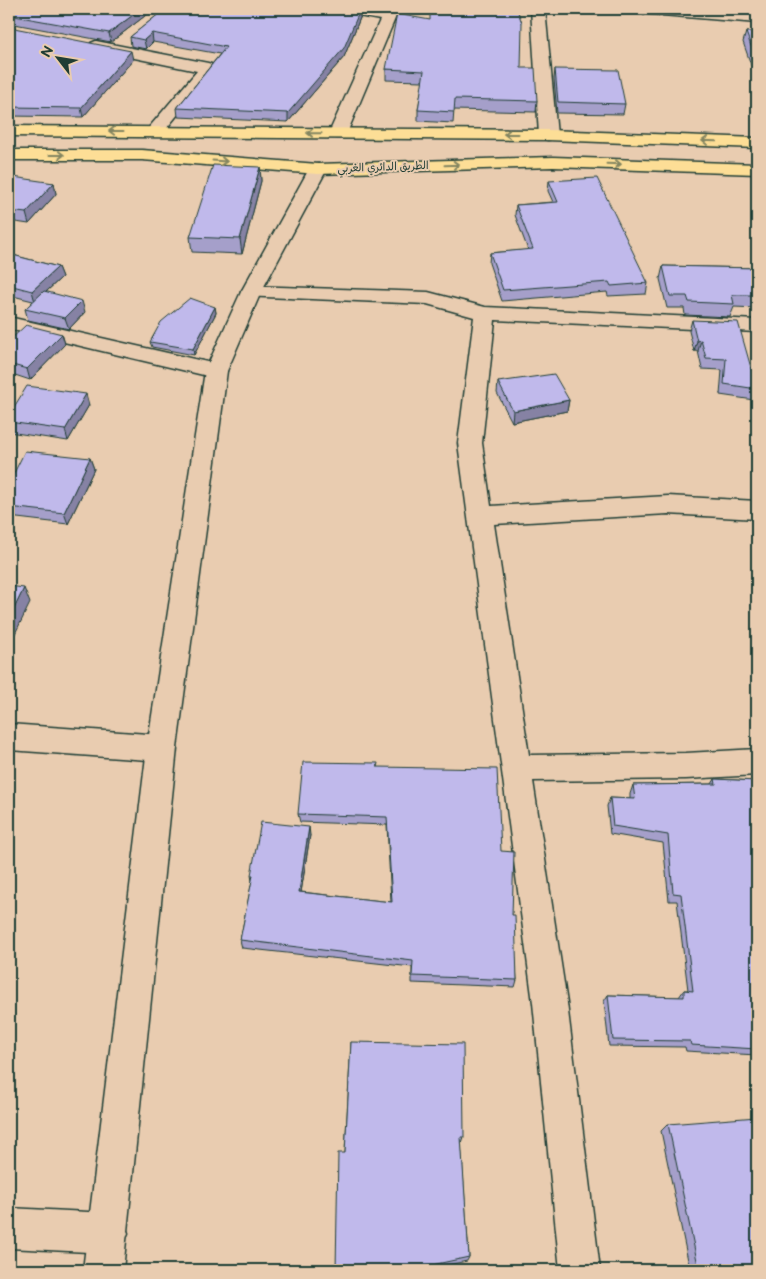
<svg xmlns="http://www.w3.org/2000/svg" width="766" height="1279" font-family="'Balsamiq Sans','Playpen Sans Arabic',sans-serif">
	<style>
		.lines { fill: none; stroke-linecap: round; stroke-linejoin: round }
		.minor-casing { stroke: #1f3d34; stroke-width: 3 }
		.tertiary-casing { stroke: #1f3d34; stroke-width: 3 }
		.primary-casing { stroke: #1f3d34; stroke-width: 3 }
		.minor { fill: #e9ccb0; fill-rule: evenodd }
		.tertiary { fill: #e9ccb0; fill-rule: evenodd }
		.primary { fill: #fdde96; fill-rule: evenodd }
		.wall { fill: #a59fca; stroke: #1f3d34 }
		.shaded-wall { fill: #8682a4; stroke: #1f3d34 }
		.building { fill: #c0b9eb; stroke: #1f3d34 }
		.oneway { stroke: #838560 }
		.labels { text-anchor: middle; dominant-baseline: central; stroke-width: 4; stroke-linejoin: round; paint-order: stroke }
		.far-street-label { font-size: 11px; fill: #1f3d34; stroke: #e9ccb0 }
	</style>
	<rect width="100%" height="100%" fill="#e9ccb0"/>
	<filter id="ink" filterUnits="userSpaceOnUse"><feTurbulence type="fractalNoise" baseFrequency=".02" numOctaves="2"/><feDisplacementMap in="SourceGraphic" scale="10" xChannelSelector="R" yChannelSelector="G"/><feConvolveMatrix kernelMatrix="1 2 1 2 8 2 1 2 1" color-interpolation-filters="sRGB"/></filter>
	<g filter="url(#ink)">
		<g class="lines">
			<defs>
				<g id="minor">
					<polygon points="335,9 366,9 383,12 385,9 399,9 347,133 344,137 338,138 332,137 329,133 380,20 337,12"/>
					<polygon points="531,9 545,9 557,135 554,139 548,140 542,139 539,135"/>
					<polygon points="631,9 688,9 757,15 757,23 638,13 633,12"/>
					<polygon points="96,41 208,63 214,65 216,68 161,135 155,136 149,135 146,131 197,71 91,49 88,46 91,43"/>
					<polygon points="251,286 428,292 485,307 757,320 757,332 495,320 482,443 491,506 668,496 757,501 757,519 668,514 494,524 529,755 686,753 757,749 757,775 686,779 533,781 567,1003 600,1270 560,1270 533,1003 458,443 474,317 427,304 244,296 241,292 244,288"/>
					<polygon points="9,317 216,364 224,366 227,371 224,376 216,378 9,329"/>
					<polygon points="9,724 162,735 173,739 177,748 173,757 162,761 9,750"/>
					<polygon points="9,1208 108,1213 122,1219 128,1233 122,1247 108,1253 9,1248"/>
				</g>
				<polygon id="tertiary" points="318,164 324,165 327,169 261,292 227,371 177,748 123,1270 83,1270 147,748 205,371 241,292 309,169 312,165"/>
				<g id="primary">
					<polygon points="9,126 548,130 757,138 757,148 548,140 9,136"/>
					<polygon points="9,150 142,150 318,164 553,157 757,164 757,174 553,167 318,174 142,160 9,160"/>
				</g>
			</defs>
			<use href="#minor" class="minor-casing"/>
			<use href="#tertiary" class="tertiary-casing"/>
			<use href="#primary" class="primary-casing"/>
			<use href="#minor" class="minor"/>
			<use href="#tertiary" class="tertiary"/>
			<use href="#primary" class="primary"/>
		</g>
		<g class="wall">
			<polygon points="9,9 154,9 111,42 9,23"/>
			<polygon points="165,9 360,18 344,57 288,122 178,117 177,108 220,54 153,42 146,49 131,46 130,37"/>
			<polygon points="9,27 133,60 83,117 9,116"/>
			<polygon points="746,32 757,32 757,82 743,42"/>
			<polygon points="521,68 537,101 536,112 454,110 453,123 418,121 418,110 423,81 386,80 386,69"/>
			<polygon points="555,69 625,104 623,114 557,113 554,79"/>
			<polygon points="260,167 261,181 242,254 192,252 190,237"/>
			<polygon points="9,181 54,183 56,194 29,224 9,221"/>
			<polygon points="549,181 648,283 646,294 608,296 607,292 502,301 489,263 490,253 528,250 515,215 516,205 553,202 548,191"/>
			<polygon points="9,254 58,267 62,277 46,292 85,312 69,329 28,320 25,309 33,301 9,295"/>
			<polygon points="663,266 757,268 757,308 734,307 730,317 685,315 684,308 667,308 660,279"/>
			<polygon points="215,307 216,313 194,355 152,347 150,342"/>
			<polygon points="692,320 757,388 757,390 754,400 720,395 722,370 702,369 698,351 694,351 689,331"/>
			<polygon points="62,334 65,344 30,380 9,373 9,341"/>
			<polygon points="498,382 569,400 567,411 512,422 497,393"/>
			<polygon points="89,405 68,441 9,432 9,415"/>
			<polygon points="90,458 94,469 68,524 9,517 9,483"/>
			<polygon points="377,767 501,851 512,915 517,980 515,987 412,983 412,967 242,948 240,940 252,881 251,875 310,835 301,892 391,902 387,825 300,822 298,814"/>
			<polygon points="715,779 757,781 757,1055 686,1051 685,1047 609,1046 604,1001 608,995 679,997 684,990 688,990 677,901 669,901 663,843 610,834 607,806 610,798 630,799 630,794 633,785 712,784"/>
			<polygon points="351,1042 464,1137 462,1143 461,1143 469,1257 467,1261 424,1270 336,1270 345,1153"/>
			<polygon points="668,1124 757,1270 690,1270 661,1131"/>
		</g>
		<g class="shaded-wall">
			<polygon points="141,9 154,9 111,42 109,33"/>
			<polygon points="360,10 360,18 344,57 288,122 288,113"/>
			<polygon points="152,33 153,42 146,49 144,40"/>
			<polygon points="131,51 133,60 83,117 81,108"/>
			<polygon points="260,167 261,181 242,254 240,239"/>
			<polygon points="54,183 56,194 29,224 26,213"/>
			<polygon points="58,267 62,277 35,302 32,291"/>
			<polygon points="82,301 85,312 69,329 65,318"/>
			<polygon points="215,307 216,313 194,355 193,349"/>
			<polygon points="62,334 65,344 30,380 27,369"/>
			<polygon points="701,340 698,351 694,351 697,341"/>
			<polygon points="86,394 89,405 68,441 65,430"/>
			<polygon points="569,400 567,411 512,422 513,411"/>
			<polygon points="90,458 94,469 68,524 64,513"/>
			<polygon points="24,588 30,603 9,646 9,619"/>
			<polygon points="309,827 310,835 300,899 299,892"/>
		</g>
		<g class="building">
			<polygon points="9,9 141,9 109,33 9,15"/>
			<polygon points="165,9 355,9 360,10 344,48 288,113 177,108 226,47 152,33 144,40 130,37"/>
			<polygon points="430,9 517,9 522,23 521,68 535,68 537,101 455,99 454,112 418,110 424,71 386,69 397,14 430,20"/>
			<polygon points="9,27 131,51 81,108 9,107"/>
			<polygon points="746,32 757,32 757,63"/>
			<polygon points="555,69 618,70 625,104 558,102"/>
			<polygon points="213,165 260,167 240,239 190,237"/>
			<polygon points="13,177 54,183 26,213 9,211 9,181"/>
			<polygon points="597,178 648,283 611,286 609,282 503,290 490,253 533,249 516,205 558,202 549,181"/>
			<polygon points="9,254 58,267 32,291 9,285"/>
			<polygon points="663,266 757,268 757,295 732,295 734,304 689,302 687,296 670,296"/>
			<polygon points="44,291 82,301 65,318 25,309"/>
			<polygon points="190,298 215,307 193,349 150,342 161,322"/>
			<polygon points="692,320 738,322 757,389 724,384 726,359 706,358 701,340 697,341"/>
			<polygon points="26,325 62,334 27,369 9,364 9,341"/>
			<polygon points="554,374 569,400 513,411 498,382"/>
			<polygon points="27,386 86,394 65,430 9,422 9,415"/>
			<polygon points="25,451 90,458 64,513 9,507 9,483"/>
			<polygon points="9,586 24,588 9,619"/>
			<polygon points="303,762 378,763 377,767 497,769 501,851 514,852 512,915 515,915 517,980 412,976 413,961 240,940 253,875 251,875 261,822 309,827 299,892 392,902 387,817 298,814"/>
			<polygon points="715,779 757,781 757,1049 691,1045 690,1041 613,1040 608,995 684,997 684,990 693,991 681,894 673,893 668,835 613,826 610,798 635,799 633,785 716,784"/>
			<polygon points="351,1042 463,1044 464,1137 461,1137 469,1257 409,1270 336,1270 338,1153 345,1153"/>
			<polygon points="757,1117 757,1270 699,1270 668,1124"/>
		</g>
		<defs><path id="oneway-shaft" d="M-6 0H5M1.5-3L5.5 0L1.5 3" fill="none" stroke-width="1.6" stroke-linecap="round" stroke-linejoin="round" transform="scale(1.25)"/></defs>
		<g class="oneway">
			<use href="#oneway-shaft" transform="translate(116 131) rotate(180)"/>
			<use href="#oneway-shaft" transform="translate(314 133) rotate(-179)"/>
			<use href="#oneway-shaft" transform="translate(511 134) rotate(-180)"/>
			<use href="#oneway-shaft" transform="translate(709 141) rotate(-178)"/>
			<use href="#oneway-shaft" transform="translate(57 155)"/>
			<use href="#oneway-shaft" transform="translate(220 161) rotate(4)"/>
			<use href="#oneway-shaft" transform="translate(614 164) rotate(2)"/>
			<use href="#oneway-shaft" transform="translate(452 165) rotate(-2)"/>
		</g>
	</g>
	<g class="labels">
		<g class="far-street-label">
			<text transform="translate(383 167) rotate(-2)">الطريق الدائري الغربي</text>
		</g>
	</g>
	<rect width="766" height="1279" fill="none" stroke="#e9ccb0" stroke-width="30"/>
	<rect x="15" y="15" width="736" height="1249" fill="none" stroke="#1f3d34" stroke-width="2" filter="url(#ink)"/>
	<g transform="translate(58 58) rotate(301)" stroke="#e9ccb0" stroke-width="4" paint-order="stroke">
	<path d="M0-4L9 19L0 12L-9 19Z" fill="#1f3d34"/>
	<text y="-8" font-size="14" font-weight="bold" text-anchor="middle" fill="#1f3d34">N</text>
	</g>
</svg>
